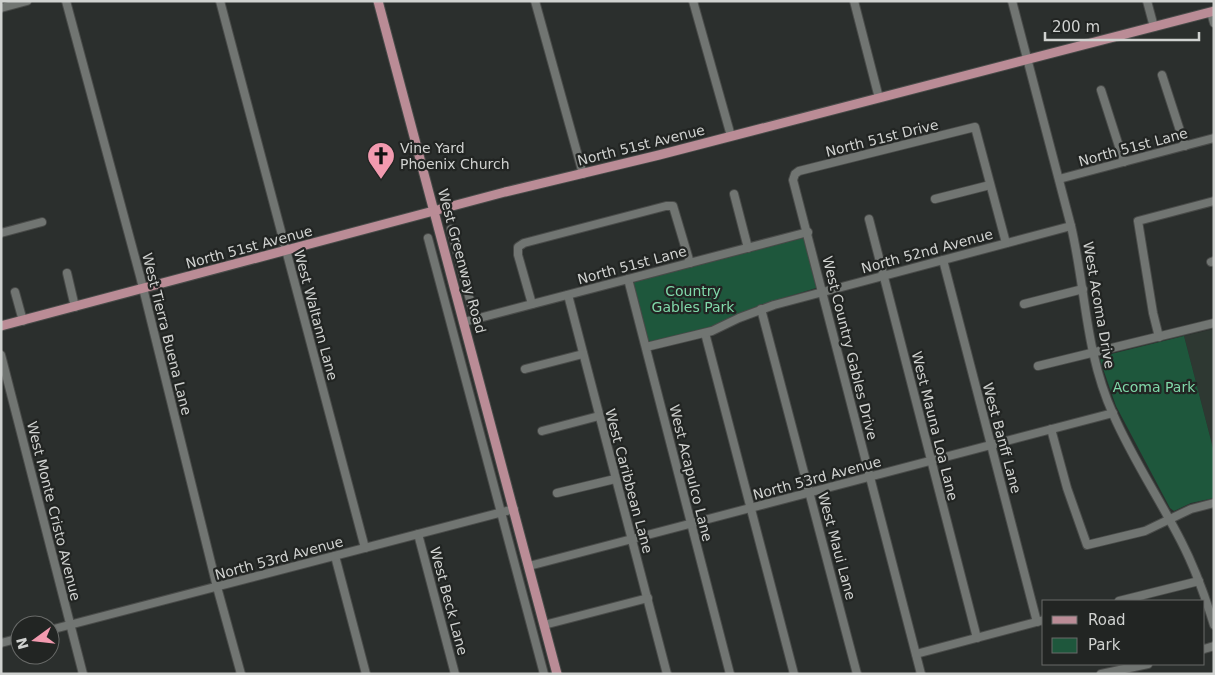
<svg xmlns="http://www.w3.org/2000/svg" width="1215" height="675" font-family="'DejaVu Sans',sans-serif">
	<style>
		.built { fill: #2e3832 }
		.green { fill: #1e573c }
		.lines { fill: none; stroke-linecap: round; stroke-linejoin: round }
		.minor-casing { stroke: #494b49; stroke-width: 10 }
		.major-casing { stroke: #494b49; stroke-width: 11 }
		.minor { stroke: #717572; stroke-width: 8 }
		.major { stroke: #ba8c96; stroke-width: 9 }
		.labels { text-anchor: middle; dominant-baseline: central; stroke-width: 4.5; stroke-linejoin: round; paint-order: stroke }
		.street-label { font-size: 14px; fill: #d0d2d0; stroke: #222523 }
		.poi-label { font-size: 14px; fill: #d0d2d0; stroke: #222523; text-anchor: start }
		.park-label { font-size: 14px; fill: #81d9aa; stroke: #222523 }
	</style>
	<rect width="100%" height="100%" fill="#2b2f2d"/>
	<polygon class="built" points="1214,329 1214,452 1184,336"/>
	<g class="green">
		<polygon points="803,238 805,239 817,284 816,288 760,305 706,329 651,342 647,340 633,285 635,281"/>
		<polygon points="1184,336 1214,452 1214,498 1191,503 1174,511 1170,508 1116,406 1100,360 1103,356"/>
	</g>
	<g class="lines">
		<defs>
			<g id="minor">
				<polyline points="66,1 140,276 217,587 241,674"/>
				<polyline points="220,1 365,548"/>
				<polyline points="535,1 583,174"/>
				<polyline points="693,1 731,136"/>
				<polyline points="854,1 879,98"/>
				<path d="M1012 1 1071 226C1086 290 1085 352 1113 414 1132 458 1159 498 1181 541 1195 568 1205 596 1214 625"/>
				<polyline points="1147,1 1154,27"/>
				<polyline points="1,8 27,1"/>
				<polyline points="1211,12 1214,23"/>
				<polyline points="1162,75 1185,146"/>
				<polyline points="1101,90 1124,162"/>
				<polyline points="1059,179 1214,138"/>
				<polyline points="734,194 748,248"/>
				<polyline points="935,199 990,185"/>
				<polyline points="869,219 977,638"/>
				<polyline points="451,229 475,319"/>
				<polyline points="1,233 42,222"/>
				<polyline points="428,238 544,674"/>
				<polyline points="943,260 1037,622"/>
				<polyline points="1211,262 1214,261"/>
				<polyline points="67,273 75,307"/>
				<polyline points="628,279 730,674"/>
				<polyline points="15,292 23,321"/>
				<polyline points="568,295 667,674"/>
				<polyline points="532,304 518,255 518,247 524,243 666,206 673,206 690,263"/>
				<polyline points="1024,304 1083,289"/>
				<polyline points="761,309 857,674"/>
				<polyline points="464,322 808,232"/>
				<polyline points="705,333 794,674"/>
				<polyline points="1159,337 1153,313 1138,221 1214,201"/>
				<polyline points="646,347 712,331 739,318 774,305 1071,226"/>
				<polyline points="1,355 83,674"/>
				<polyline points="1038,366 1214,323"/>
				<polyline points="525,369 583,354"/>
				<polyline points="1051,429 1067,488 1087,545 1145,531 1191,509 1214,503"/>
				<polyline points="542,431 599,416"/>
				<polyline points="557,493 615,479"/>
				<polyline points="418,534 455,674"/>
				<polyline points="335,556 366,674"/>
				<polyline points="529,566 1113,413"/>
				<polyline points="1119,601 1199,581"/>
				<polyline points="544,625 648,598"/>
				<polyline points="50,630 514,509"/>
				<polyline points="1,643 20,638"/>
				<polyline points="1204,649 1214,646"/>
				<polyline points="916,654 1044,620"/>
				<polyline points="921,674 793,180 795,174 799,171 975,127 1006,243"/>
				<polyline points="1101,674 1148,664"/>
			</g>
			<g id="major">
				<polyline points="378,1 557,674"/>
				<polyline points="1,326 505,192 659,155 1214,11"/>
			</g>
		</defs>
		<use href="#minor" class="minor-casing"/>
		<use href="#major" class="major-casing"/>
		<use href="#minor" class="minor"/>
		<use href="#major" class="major"/>
	</g>
	<defs>
		<symbol id="church-pin" viewBox="-11 -11 22 30"><path d="M0 17L-7.5 6A9.5 9.5 0 1 1 7.5 6Z" fill="#f29aaf" stroke="#222523"/><path d="M-1.2-6h2.4v3.5h3.3v2.4h-3.3V6h-2.4V-.1h-3.3v-2.4h3.3Z" fill="#111"/></symbol>
	</defs>
	<g fill-rule="evenodd">
		<use href="#church-pin" x="365" y="140" width="32" height="43"/>
	</g>
	<g class="labels">
		<g class="street-label">
			<text transform="translate(882 138) rotate(-14)">North 51st Drive</text>
			<text transform="translate(641 145) rotate(-14)">North 51st Avenue</text>
			<text transform="translate(1133 147) rotate(-15)">North 51st Lane</text>
			<text transform="translate(249 247) rotate(-15)">North 51st Avenue</text>
			<text transform="translate(927 251) rotate(-15)">North 52nd Avenue</text>
			<text transform="translate(462 261) rotate(75)">West Greenway Road</text>
			<text transform="translate(632 265) rotate(-15)">North 51st Lane</text>
			<text transform="translate(1099 305) rotate(80)">West Acoma Drive</text>
			<text transform="translate(316 315) rotate(75)">West Waltann Lane</text>
			<text transform="translate(167 334) rotate(76)">West Tierra Buena Lane</text>
			<text transform="translate(850 348) rotate(76)">West Country Gables Drive</text>
			<text transform="translate(935 426) rotate(76)">West Mauna Loa Lane</text>
			<text transform="translate(1002 438) rotate(75)">West Banff Lane</text>
			<text transform="translate(691 473) rotate(76)">West Acapulco Lane</text>
			<text transform="translate(817 478) rotate(-15)">North 53rd Avenue</text>
			<text transform="translate(629 481) rotate(75)">West Caribbean Lane</text>
			<text transform="translate(54 511) rotate(76)">West Monte Cristo Avenue</text>
			<text transform="translate(837 546) rotate(75)">West Maui Lane</text>
			<text transform="translate(279 558) rotate(-15)">North 53rd Avenue</text>
			<text transform="translate(449 601) rotate(75)">West Beck Lane</text>
		</g>
		<g class="poi-label">
			<text x="400" y="148">Vine Yard<tspan x="400" dy="16">Phoenix Church</tspan></text>
		</g>
		<g class="park-label">
			<text x="693" y="291">Country<tspan x="693" dy="16">Gables Park</tspan></text>
			<text x="1154" y="387">Acoma Park</text>
		</g>
	</g>
	<rect width="1215" height="675" fill="none" stroke="#d0d2d0" stroke-width="5"/>
	<rect x="1042" y="600" width="162" height="65" fill="#222523" stroke="#686a68"/>
	<rect x="1052" y="616" width="25" height="8" fill="#ba8c96" stroke="#686a68"/>
	<text x="1088" y="625" font-size="15" fill="#d0d2d0">Road</text>
	<rect x="1052" y="638" width="25" height="15" fill="#1e573c" stroke="#686a68"/>
	<text x="1088" y="650" font-size="15" fill="#d0d2d0">Park</text>
	<g transform="translate(35 640) rotate(255)"><circle r="24" fill="#222523" stroke="#686a68"/>
	<path d="M0-4L9 19L0 12L-9 19Z" fill="#f29aaf"/>
	<text y="-8" font-size="14" font-weight="bold" text-anchor="middle" fill="#d0d2d0">N</text>
	</g>
	<path d="M1045 32v8h154v-8" fill="none" stroke="#d0d2d0" stroke-width="2.5"/>
	<text x="1052" y="32" font-size="15" fill="#d0d2d0" stroke="#222523" stroke-width="4" paint-order="stroke">200 m</text>
</svg>
